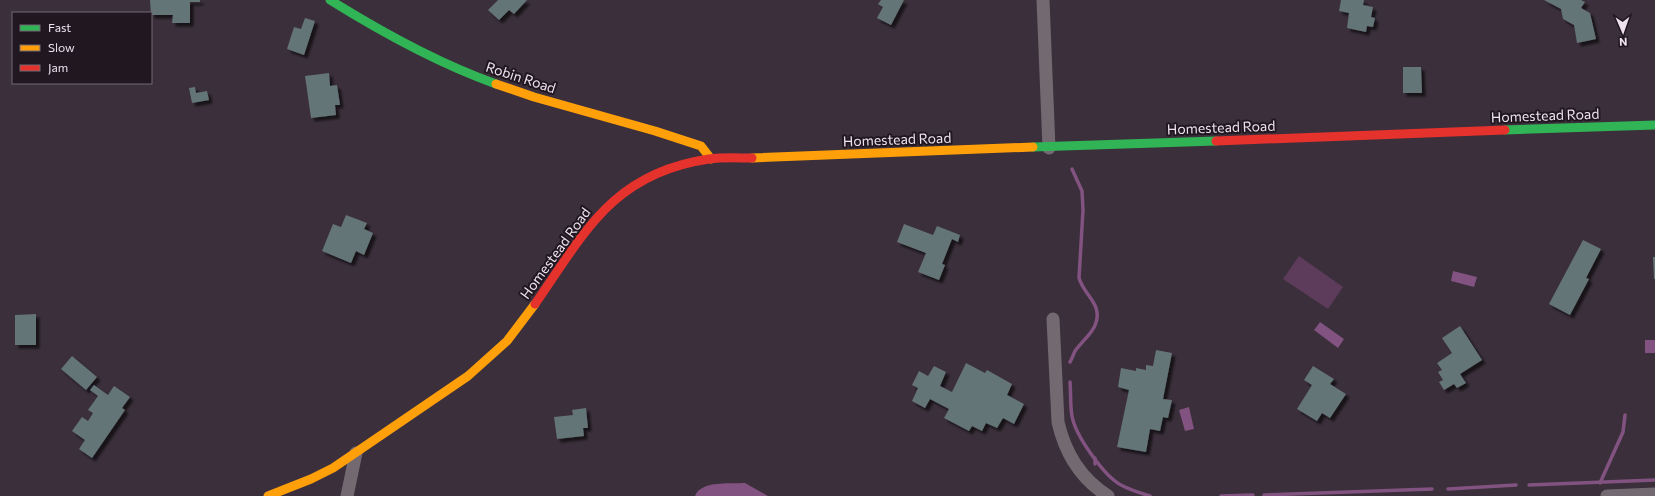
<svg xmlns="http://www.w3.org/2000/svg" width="1655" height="496" font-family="Commissioner,sans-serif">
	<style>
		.green { fill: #5d3c5b }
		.water { fill: #825280 }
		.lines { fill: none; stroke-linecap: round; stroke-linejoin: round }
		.stream { stroke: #825280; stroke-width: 3.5 }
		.building { fill: #647477; filter: url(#shadow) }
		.street { stroke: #726971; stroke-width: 13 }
		.fast { stroke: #30b455; stroke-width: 9 }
		.slow { stroke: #ff9f0a; stroke-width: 9 }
		.jam { stroke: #e5322d; stroke-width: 9 }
		.labels { text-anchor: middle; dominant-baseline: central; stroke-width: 4; stroke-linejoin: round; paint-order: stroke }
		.street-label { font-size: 14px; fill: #efe1ee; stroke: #201720 }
	</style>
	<defs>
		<filter id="shadow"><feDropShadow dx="3.5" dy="3.5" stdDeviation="1" flood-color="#0009"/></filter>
	</defs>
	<rect width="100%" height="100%" fill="#3a2f3a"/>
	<polygon class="green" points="1299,256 1343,287 1328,309 1283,279"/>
	<g class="water">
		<polygon points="1453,271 1477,277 1474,287 1451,281"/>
		<polygon points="1320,322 1344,339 1338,348 1314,330"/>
		<rect x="1645" y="340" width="10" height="13"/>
		<polygon points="1189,407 1194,429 1185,431 1179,410"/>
		<path d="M745 483 768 496H695C701 480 731 484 745 483Z"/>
	</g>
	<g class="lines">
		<g class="stream">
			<path d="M1070 362C1072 359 1073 355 1075 351 1085 337 1102 327 1096 308 1092 297 1083 291 1079 278L1083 210 1082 191 1072 169"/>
			<path d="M1070 382C1071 393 1070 405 1072 416 1075 435 1104 476 1121 485 1130 490 1140 493 1150 496"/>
			<polyline points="1095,464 1095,458"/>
			<polyline points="1600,483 1623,432 1625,415"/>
			<polyline points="1529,485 1655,480"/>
			<polyline points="1448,489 1516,485"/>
			<polyline points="1264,495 1432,489"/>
			<polyline points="1221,496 1253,495"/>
		</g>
	</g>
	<g class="building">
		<polygon points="150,0 200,0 200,2 190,2 190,23 172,23 173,15 151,15"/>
		<polygon points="498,0 527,0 514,14 509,10 499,20 488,10"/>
		<polygon points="881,0 904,0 891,25 877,18 883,7 878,4"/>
		<polygon points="1341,0 1364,0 1363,5 1373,7 1371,17 1375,18 1373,27 1367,26 1366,32 1347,28 1349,13 1339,11"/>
		<polygon points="1544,0 1581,0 1585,2 1581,8 1590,13 1596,39 1577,43 1574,25 1563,19 1561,9"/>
		<polygon points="305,18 315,21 304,55 287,49 294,27 301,29"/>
		<polygon points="1403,67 1421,67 1422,93 1403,93"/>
		<polygon points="329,73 330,86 337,85 340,105 335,105 336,115 311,118 305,76"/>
		<polygon points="195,87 196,93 207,91 209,100 192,103 189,88"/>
		<polygon points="346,215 367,223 364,229 373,233 364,255 356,251 351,263 322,251 333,224 341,227"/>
		<polygon points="904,224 933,235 937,226 960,235 958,242 952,239 942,264 945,265 939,280 918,272 926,253 897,242"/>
		<polygon points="1583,240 1601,249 1586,278 1589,279 1570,315 1549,304"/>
		<polygon points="1653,257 1655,257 1655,279 1654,279"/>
		<polygon points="36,314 36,345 15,345 15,315"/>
		<polygon points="1460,326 1482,360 1460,374 1466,383 1457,388 1454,384 1444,390 1439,382 1443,380 1438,372 1442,370 1437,363 1452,353 1442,338"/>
		<polygon points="1156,350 1172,353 1163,399 1172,400 1168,418 1163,417 1160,431 1150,429 1146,452 1117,447 1129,390 1118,387 1121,368 1136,371 1136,368 1146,370 1146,365 1153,366"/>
		<polygon points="72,356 97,377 86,390 61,369"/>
		<polygon points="966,363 985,373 987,370 1012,384 1007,395 1024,404 1014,424 1003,418 997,428 986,423 982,431 972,426 969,431 944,418 949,409 930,399 925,408 912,401 918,388 912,385 919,371 928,376 934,366 946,372 940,386 952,392"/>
		<polygon points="1313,366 1334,379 1330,384 1346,394 1330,418 1322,413 1317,421 1297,409 1312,385 1304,380"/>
		<polygon points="94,385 108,395 114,386 130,397 122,408 125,410 92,458 79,449 85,440 72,431 82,417 88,421 93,413 88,410 98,396 90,390"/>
		<polygon points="586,408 588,428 583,428 584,436 557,439 554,417 573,415 572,410"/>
	</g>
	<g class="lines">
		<g class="street">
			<polyline points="1043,0 1049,148"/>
			<path d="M1053 319 1058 422C1065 453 1081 479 1108 496"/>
			<polyline points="347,496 356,453"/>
			<polyline points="1607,496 1655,494"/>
		</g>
		<g class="fast">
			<path d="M330 0C383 33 437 63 496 84"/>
			<polyline points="1505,130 1655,125"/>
			<polyline points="1033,147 1216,141"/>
		</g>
		<g class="slow">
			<polyline points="496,84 534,97 655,131 701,146 711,159"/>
			<polyline points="752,158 1033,147"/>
			<polyline points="268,496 311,479 333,468 468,376 507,341 535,304"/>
		</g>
		<g class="jam">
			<polyline points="1216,141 1505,130"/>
			<path d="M535 304C585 232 613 173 709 159 723 157 738 158 752 158"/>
		</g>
	</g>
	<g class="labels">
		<g class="street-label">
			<text transform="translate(521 77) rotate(18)">Robin Road</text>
			<text transform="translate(1545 115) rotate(-2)">Homestead Road</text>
			<text transform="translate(1221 127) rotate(-2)">Homestead Road</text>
			<text transform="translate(897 139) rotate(-2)">Homestead Road</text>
			<text transform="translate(555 253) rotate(-54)">Homestead Road</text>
		</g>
	</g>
	<rect x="12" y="12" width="140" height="72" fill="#201720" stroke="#736872"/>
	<rect x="20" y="25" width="20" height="6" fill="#30b455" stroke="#736872"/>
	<text x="48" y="32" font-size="12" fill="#efe1ee">Fast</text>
	<rect x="20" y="45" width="20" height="6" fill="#ff9f0a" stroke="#736872"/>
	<text x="48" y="52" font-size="12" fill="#efe1ee">Slow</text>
	<rect x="20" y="65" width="20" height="6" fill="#e5322d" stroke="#736872"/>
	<text x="48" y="72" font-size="12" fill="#efe1ee">Jam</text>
	<g transform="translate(1623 32) rotate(178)" stroke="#201720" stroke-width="3" paint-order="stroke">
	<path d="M0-3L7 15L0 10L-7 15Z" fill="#efe1ee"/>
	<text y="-6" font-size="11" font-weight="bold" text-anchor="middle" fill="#efe1ee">N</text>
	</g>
</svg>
